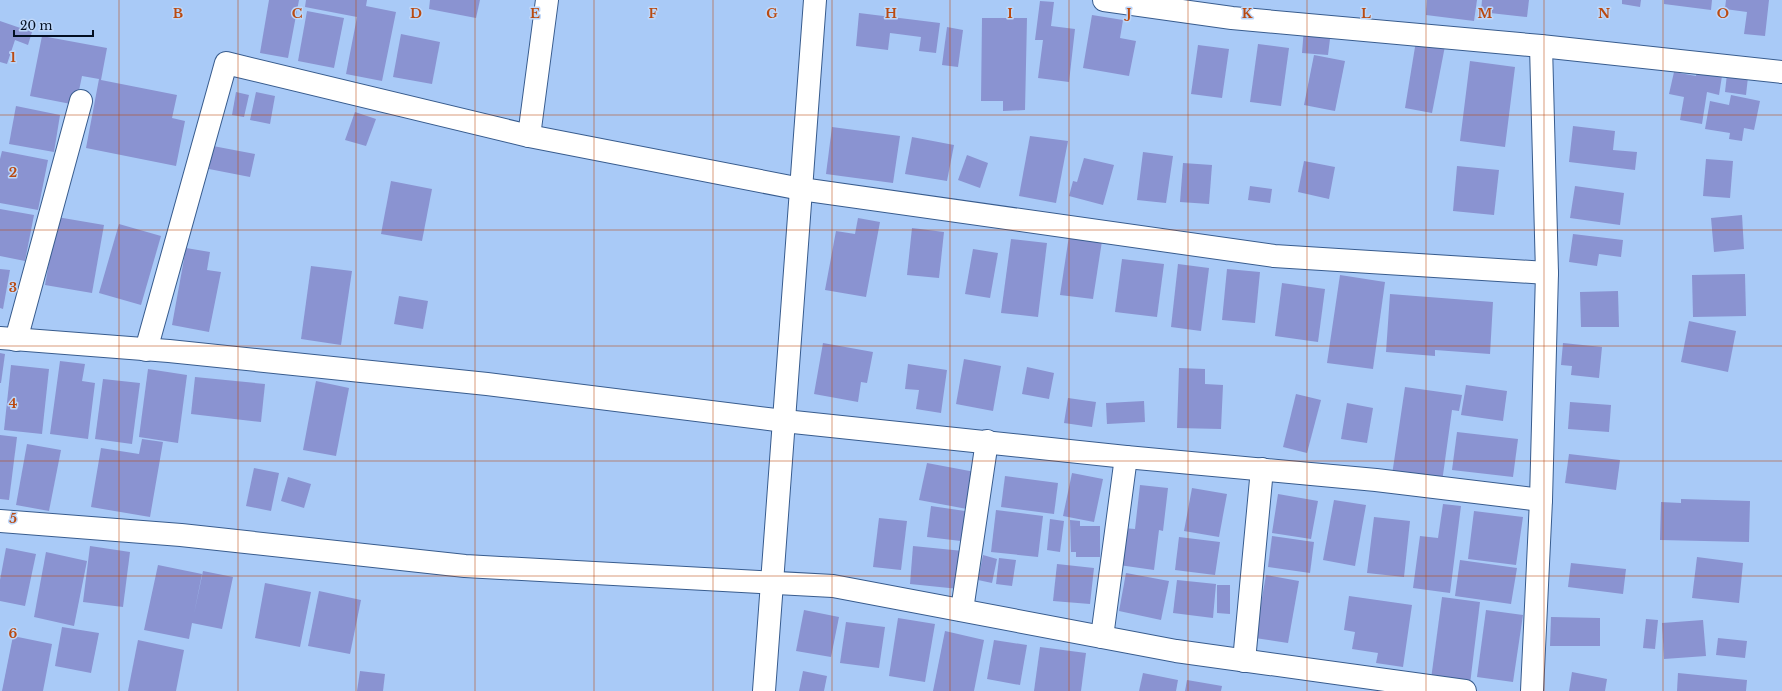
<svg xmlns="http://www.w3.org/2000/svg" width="1782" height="691" font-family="'Libre Baskerville',serif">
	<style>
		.building { fill: #8a93d1 }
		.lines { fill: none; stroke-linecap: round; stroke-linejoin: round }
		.minor-casing { stroke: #385c8e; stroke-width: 24 }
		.minor { stroke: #fff; stroke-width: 22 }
		.grid { fill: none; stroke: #ba4a10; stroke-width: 1; stroke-opacity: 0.55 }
		.grid-label { font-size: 13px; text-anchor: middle; font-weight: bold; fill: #ba4a10; stroke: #bdd6f9; stroke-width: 3; stroke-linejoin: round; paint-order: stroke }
	</style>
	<rect width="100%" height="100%" fill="#a9caf7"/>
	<g class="building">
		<polygon points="269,0 299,0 288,58 260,53"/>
		<polygon points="306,0 367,0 366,6 396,12 382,81 346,74 357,17 305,7"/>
		<polygon points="430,0 480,0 476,18 429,9"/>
		<polygon points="1427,0 1477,0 1474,21 1426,15"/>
		<polygon points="1482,0 1529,0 1527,17 1481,12"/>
		<polygon points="1622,0 1641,0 1640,7 1622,4"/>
		<polygon points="1664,0 1712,0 1711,10 1664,4"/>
		<polygon points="1726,0 1769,0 1765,36 1744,34 1747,12 1725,9"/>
		<polygon points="1040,1 1054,2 1051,26 1075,29 1069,82 1038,78 1043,40 1035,40"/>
		<polygon points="307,11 344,18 334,68 298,61"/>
		<polygon points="859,13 940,23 936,53 919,51 921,37 890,33 888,50 856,46"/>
		<polygon points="1092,15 1123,20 1120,38 1136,41 1129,76 1083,68"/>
		<polygon points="982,18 1027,18 1025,110 1003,111 1003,101 981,101"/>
		<polygon points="0,21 32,32 28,45 15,40 7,64 0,62"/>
		<polygon points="947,27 963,30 958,67 942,65"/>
		<polygon points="1304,28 1331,31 1328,55 1302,53"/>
		<polygon points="401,34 440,42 432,84 393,77"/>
		<polygon points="42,36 107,48 101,80 177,95 172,118 185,121 176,166 86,148 99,79 82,76 76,105 30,96"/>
		<polygon points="1416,41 1445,46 1432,113 1405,108"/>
		<polygon points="1258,44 1289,48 1281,106 1250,102"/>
		<polygon points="1198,45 1229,49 1222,98 1191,94"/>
		<polygon points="1314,55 1345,61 1335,111 1304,105"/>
		<polygon points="1470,61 1515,67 1505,147 1460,141"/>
		<polygon points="1697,71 1722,76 1719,95 1707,92 1702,124 1680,120 1684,97 1669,94 1674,72 1696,76"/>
		<polygon points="1727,74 1748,77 1746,95 1725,92"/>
		<polygon points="236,92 249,95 244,117 232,115"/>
		<polygon points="256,92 275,96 270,124 250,120"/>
		<polygon points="1731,95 1760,101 1754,130 1744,128 1742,141 1729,139 1730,133 1705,129 1710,101 1729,105"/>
		<polygon points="16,106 60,115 54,152 9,144"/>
		<polygon points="355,112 376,119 366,146 345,140"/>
		<polygon points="1573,126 1615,131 1613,150 1637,152 1635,170 1569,162"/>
		<polygon points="832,127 900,136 893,183 826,174"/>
		<polygon points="1030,136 1068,141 1056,203 1019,196"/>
		<polygon points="912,137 954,145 947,181 905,174"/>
		<polygon points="213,146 255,154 250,177 209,169"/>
		<polygon points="2,151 48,160 38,210 0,203 0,159"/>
		<polygon points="1143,152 1173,156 1166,203 1137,200"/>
		<polygon points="967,155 988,163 980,188 958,180"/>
		<polygon points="1084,158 1114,165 1103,205 1069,196 1073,181 1077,182"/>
		<polygon points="1706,159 1733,161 1730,198 1703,196"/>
		<polygon points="1304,161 1335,167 1329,199 1298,192"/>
		<polygon points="1183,163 1212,165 1209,204 1180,202"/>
		<polygon points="1457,166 1499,170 1494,215 1453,211"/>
		<polygon points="391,181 432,189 422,241 381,234"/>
		<polygon points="1250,186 1272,189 1270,203 1248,200"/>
		<polygon points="1575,186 1624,193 1620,225 1570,218"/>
		<polygon points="0,209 34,215 25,261 0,256"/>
		<polygon points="1742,215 1744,249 1714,252 1711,218"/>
		<polygon points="57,217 104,225 92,293 45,285"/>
		<polygon points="858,218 880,222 866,297 825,290 836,231 855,234"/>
		<polygon points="119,224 161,236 141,305 99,293"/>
		<polygon points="912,228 944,232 939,278 907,275"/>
		<polygon points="1573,234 1623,240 1621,257 1599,254 1597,266 1569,262"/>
		<polygon points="1069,236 1102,241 1093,299 1060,295"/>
		<polygon points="1011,239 1047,243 1038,317 1001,313"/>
		<polygon points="186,248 210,252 207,270 221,272 209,332 172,325"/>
		<polygon points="973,249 998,253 990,298 965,294"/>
		<polygon points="1122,259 1164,264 1157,317 1115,312"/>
		<polygon points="1178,264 1209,268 1201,331 1171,327"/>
		<polygon points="311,266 352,271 341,345 301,339"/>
		<polygon points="0,269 10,270 3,309 0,308"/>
		<polygon points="1227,269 1260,272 1255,323 1222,320"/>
		<polygon points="1745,274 1746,316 1693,317 1692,275"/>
		<polygon points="1340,275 1385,282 1373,369 1327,363"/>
		<polygon points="1282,283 1325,289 1318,342 1275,336"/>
		<polygon points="1618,291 1619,327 1581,327 1580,292"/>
		<polygon points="1390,294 1493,302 1490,354 1435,350 1435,356 1386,352"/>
		<polygon points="399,296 428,301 423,329 394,324"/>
		<polygon points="1689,321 1736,331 1728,372 1681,362"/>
		<polygon points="823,343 873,352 867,383 861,382 858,402 814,394"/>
		<polygon points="1563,343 1602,347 1599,378 1571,375 1572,366 1561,365"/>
		<polygon points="0,353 5,354 1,383 0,383"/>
		<polygon points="964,359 1001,366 993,411 956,404"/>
		<polygon points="60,361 85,364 82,381 95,383 88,439 50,434"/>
		<polygon points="908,364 947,370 941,413 916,409 919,390 905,389"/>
		<polygon points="11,365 49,369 42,434 4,430"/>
		<polygon points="1027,367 1054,373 1049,399 1022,394"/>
		<polygon points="1179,368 1205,369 1205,384 1223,385 1221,429 1177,428"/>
		<polygon points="148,369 187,375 178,443 139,437"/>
		<polygon points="195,377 265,384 261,422 191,414"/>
		<polygon points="103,379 140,383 132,444 95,439"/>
		<polygon points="316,381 349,388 336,456 303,450"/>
		<polygon points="1466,385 1507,391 1503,421 1461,415"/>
		<polygon points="1405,387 1462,395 1459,411 1452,410 1442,482 1392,475"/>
		<polygon points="1296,394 1321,400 1307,453 1283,447"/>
		<polygon points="1068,398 1096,402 1092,427 1064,423"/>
		<polygon points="1144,401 1145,422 1107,424 1106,403"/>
		<polygon points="1570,402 1611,405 1609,432 1568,429"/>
		<polygon points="1347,403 1373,408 1367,443 1341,439"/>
		<polygon points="1457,432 1518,439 1513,477 1452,470"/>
		<polygon points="0,435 17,437 9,500 0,499"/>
		<polygon points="142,439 163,442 150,517 91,507 101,448 139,454"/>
		<polygon points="27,444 61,450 49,511 16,505"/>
		<polygon points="1569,454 1620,460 1616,490 1565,483"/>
		<polygon points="927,463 975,472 967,509 919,500"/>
		<polygon points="254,468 279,473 271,511 246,506"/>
		<polygon points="1072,473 1103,479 1094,522 1063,516"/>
		<polygon points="1005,476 1058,483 1054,514 1001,507"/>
		<polygon points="288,477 311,484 304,508 281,501"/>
		<polygon points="1140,485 1168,488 1163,531 1159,530 1154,570 1119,565 1123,528 1135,529"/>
		<polygon points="1192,488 1227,494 1219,537 1184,531"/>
		<polygon points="1278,494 1318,501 1311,539 1272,533"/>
		<polygon points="1681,499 1750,501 1749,542 1660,540 1661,502 1681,503"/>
		<polygon points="1334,500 1366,505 1355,566 1323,560"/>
		<polygon points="1443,504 1461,506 1450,593 1413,588 1420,536 1438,538"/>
		<polygon points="931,506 965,511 961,541 927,537"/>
		<polygon points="996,510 1043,516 1038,557 991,552"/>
		<polygon points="1474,511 1523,517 1516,565 1468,559"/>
		<polygon points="1374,517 1410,521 1404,577 1367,573"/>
		<polygon points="879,518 907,521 901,570 873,567"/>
		<polygon points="1050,519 1064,521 1060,552 1047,550"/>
		<polygon points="1070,520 1080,521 1080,526 1100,526 1100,557 1076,557 1076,552 1071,552"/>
		<polygon points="1272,536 1314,542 1310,573 1268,567"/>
		<polygon points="1179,537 1220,542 1215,575 1175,570"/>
		<polygon points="90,546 130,552 123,607 83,602"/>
		<polygon points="913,546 963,551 959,589 910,584"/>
		<polygon points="6,548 36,554 25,606 0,601 0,580"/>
		<polygon points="46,552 87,561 74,626 34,617"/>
		<polygon points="983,555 997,559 992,583 978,580"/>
		<polygon points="1697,557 1743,563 1739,603 1692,598"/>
		<polygon points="999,558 1016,560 1012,586 996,584"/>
		<polygon points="1460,560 1517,568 1511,604 1455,596"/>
		<polygon points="1571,563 1626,569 1623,594 1568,587"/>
		<polygon points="1057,564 1094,568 1090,604 1053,601"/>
		<polygon points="158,565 202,574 194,614 203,571 233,577 222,629 192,623 189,639 144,630"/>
		<polygon points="1126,573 1169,581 1161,620 1119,611"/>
		<polygon points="1266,575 1299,581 1288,643 1255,638"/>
		<polygon points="1177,580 1216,584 1213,618 1173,613"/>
		<polygon points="265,583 311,592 300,647 255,638"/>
		<polygon points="1217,585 1230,585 1230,614 1217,613"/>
		<polygon points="319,591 361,600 350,654 308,646"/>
		<polygon points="1349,596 1412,605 1403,667 1376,663 1378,653 1352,649 1355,632 1344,630"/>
		<polygon points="1442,597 1480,602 1470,684 1431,679"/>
		<polygon points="804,610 839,617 831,657 796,651"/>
		<polygon points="1486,610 1523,615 1513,682 1477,677"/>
		<polygon points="1551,617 1600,618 1600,646 1550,646"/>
		<polygon points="898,618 935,624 925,682 889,676"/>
		<polygon points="1646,619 1658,620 1655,649 1643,648"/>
		<polygon points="1703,620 1706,656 1664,659 1662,623"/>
		<polygon points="846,622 885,627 879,668 840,663"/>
		<polygon points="62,627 99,633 91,673 55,666"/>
		<polygon points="945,631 984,640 974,691 933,691"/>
		<polygon points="13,636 52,644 43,691 2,691"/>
		<polygon points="1718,638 1747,641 1745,658 1716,655"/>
		<polygon points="138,640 184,650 176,691 128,691"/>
		<polygon points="994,640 1027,645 1020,685 987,679"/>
		<polygon points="1040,647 1086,653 1081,691 1034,691"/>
		<polygon points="360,671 385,674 383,691 357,691"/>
		<polygon points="803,671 827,676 824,691 799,691"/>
		<polygon points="1572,672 1607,679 1605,691 1569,691"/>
		<polygon points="1143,673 1178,680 1176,691 1139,691"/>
		<polygon points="1678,673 1747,680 1746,691 1677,691"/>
		<polygon points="1187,680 1222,686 1221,691 1185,691"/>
	</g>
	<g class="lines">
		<defs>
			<g id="minor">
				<polyline points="1104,0 1232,18 1541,46 1782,72"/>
				<polyline points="529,136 547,0"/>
				<polyline points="0,338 169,351 487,384 784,421 1126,457 1376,480 1541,500"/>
				<polyline points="16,340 81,101"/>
				<polyline points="146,350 226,63 529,136 801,189 1274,256 1547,273"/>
				<polyline points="0,521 181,535 465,566 833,586 1176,651 1465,691"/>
				<polyline points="962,610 987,441"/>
				<polyline points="1102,637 1126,457"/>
				<polyline points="1244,661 1262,469"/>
				<polyline points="764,691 815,0"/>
				<polyline points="1532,691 1541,500 1547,273 1541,46"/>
			</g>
		</defs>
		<use href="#minor" class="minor-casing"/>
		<use href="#minor" class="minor"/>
	</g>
	<path class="grid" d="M119 0V691M238 0V691M356 0V691M475 0V691M594 0V691M713 0V691M832 0V691M950 0V691M1069 0V691M1188 0V691M1307 0V691M1426 0V691M1544 0V691M1663 0V691M0 115H1782M0 230H1782M0 346H1782M0 461H1782M0 576H1782"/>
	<g class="grid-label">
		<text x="178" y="18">B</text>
		<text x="297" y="18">C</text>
		<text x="416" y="18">D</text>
		<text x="535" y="18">E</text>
		<text x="653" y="18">F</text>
		<text x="772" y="18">G</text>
		<text x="891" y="18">H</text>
		<text x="1010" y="18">I</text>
		<text x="1129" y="18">J</text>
		<text x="1247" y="18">K</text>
		<text x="1366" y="18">L</text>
		<text x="1485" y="18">M</text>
		<text x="1604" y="18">N</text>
		<text x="1723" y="18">O</text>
		<text x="13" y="62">1</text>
		<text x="13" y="177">2</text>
		<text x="13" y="292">3</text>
		<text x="13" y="408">4</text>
		<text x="13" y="523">5</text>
		<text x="13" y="638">6</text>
	</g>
	<path d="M14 30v6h79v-6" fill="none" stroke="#030f22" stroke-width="2"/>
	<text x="20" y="30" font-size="12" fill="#030f22" stroke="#bdd6f9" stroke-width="3" paint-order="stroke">20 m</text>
</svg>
